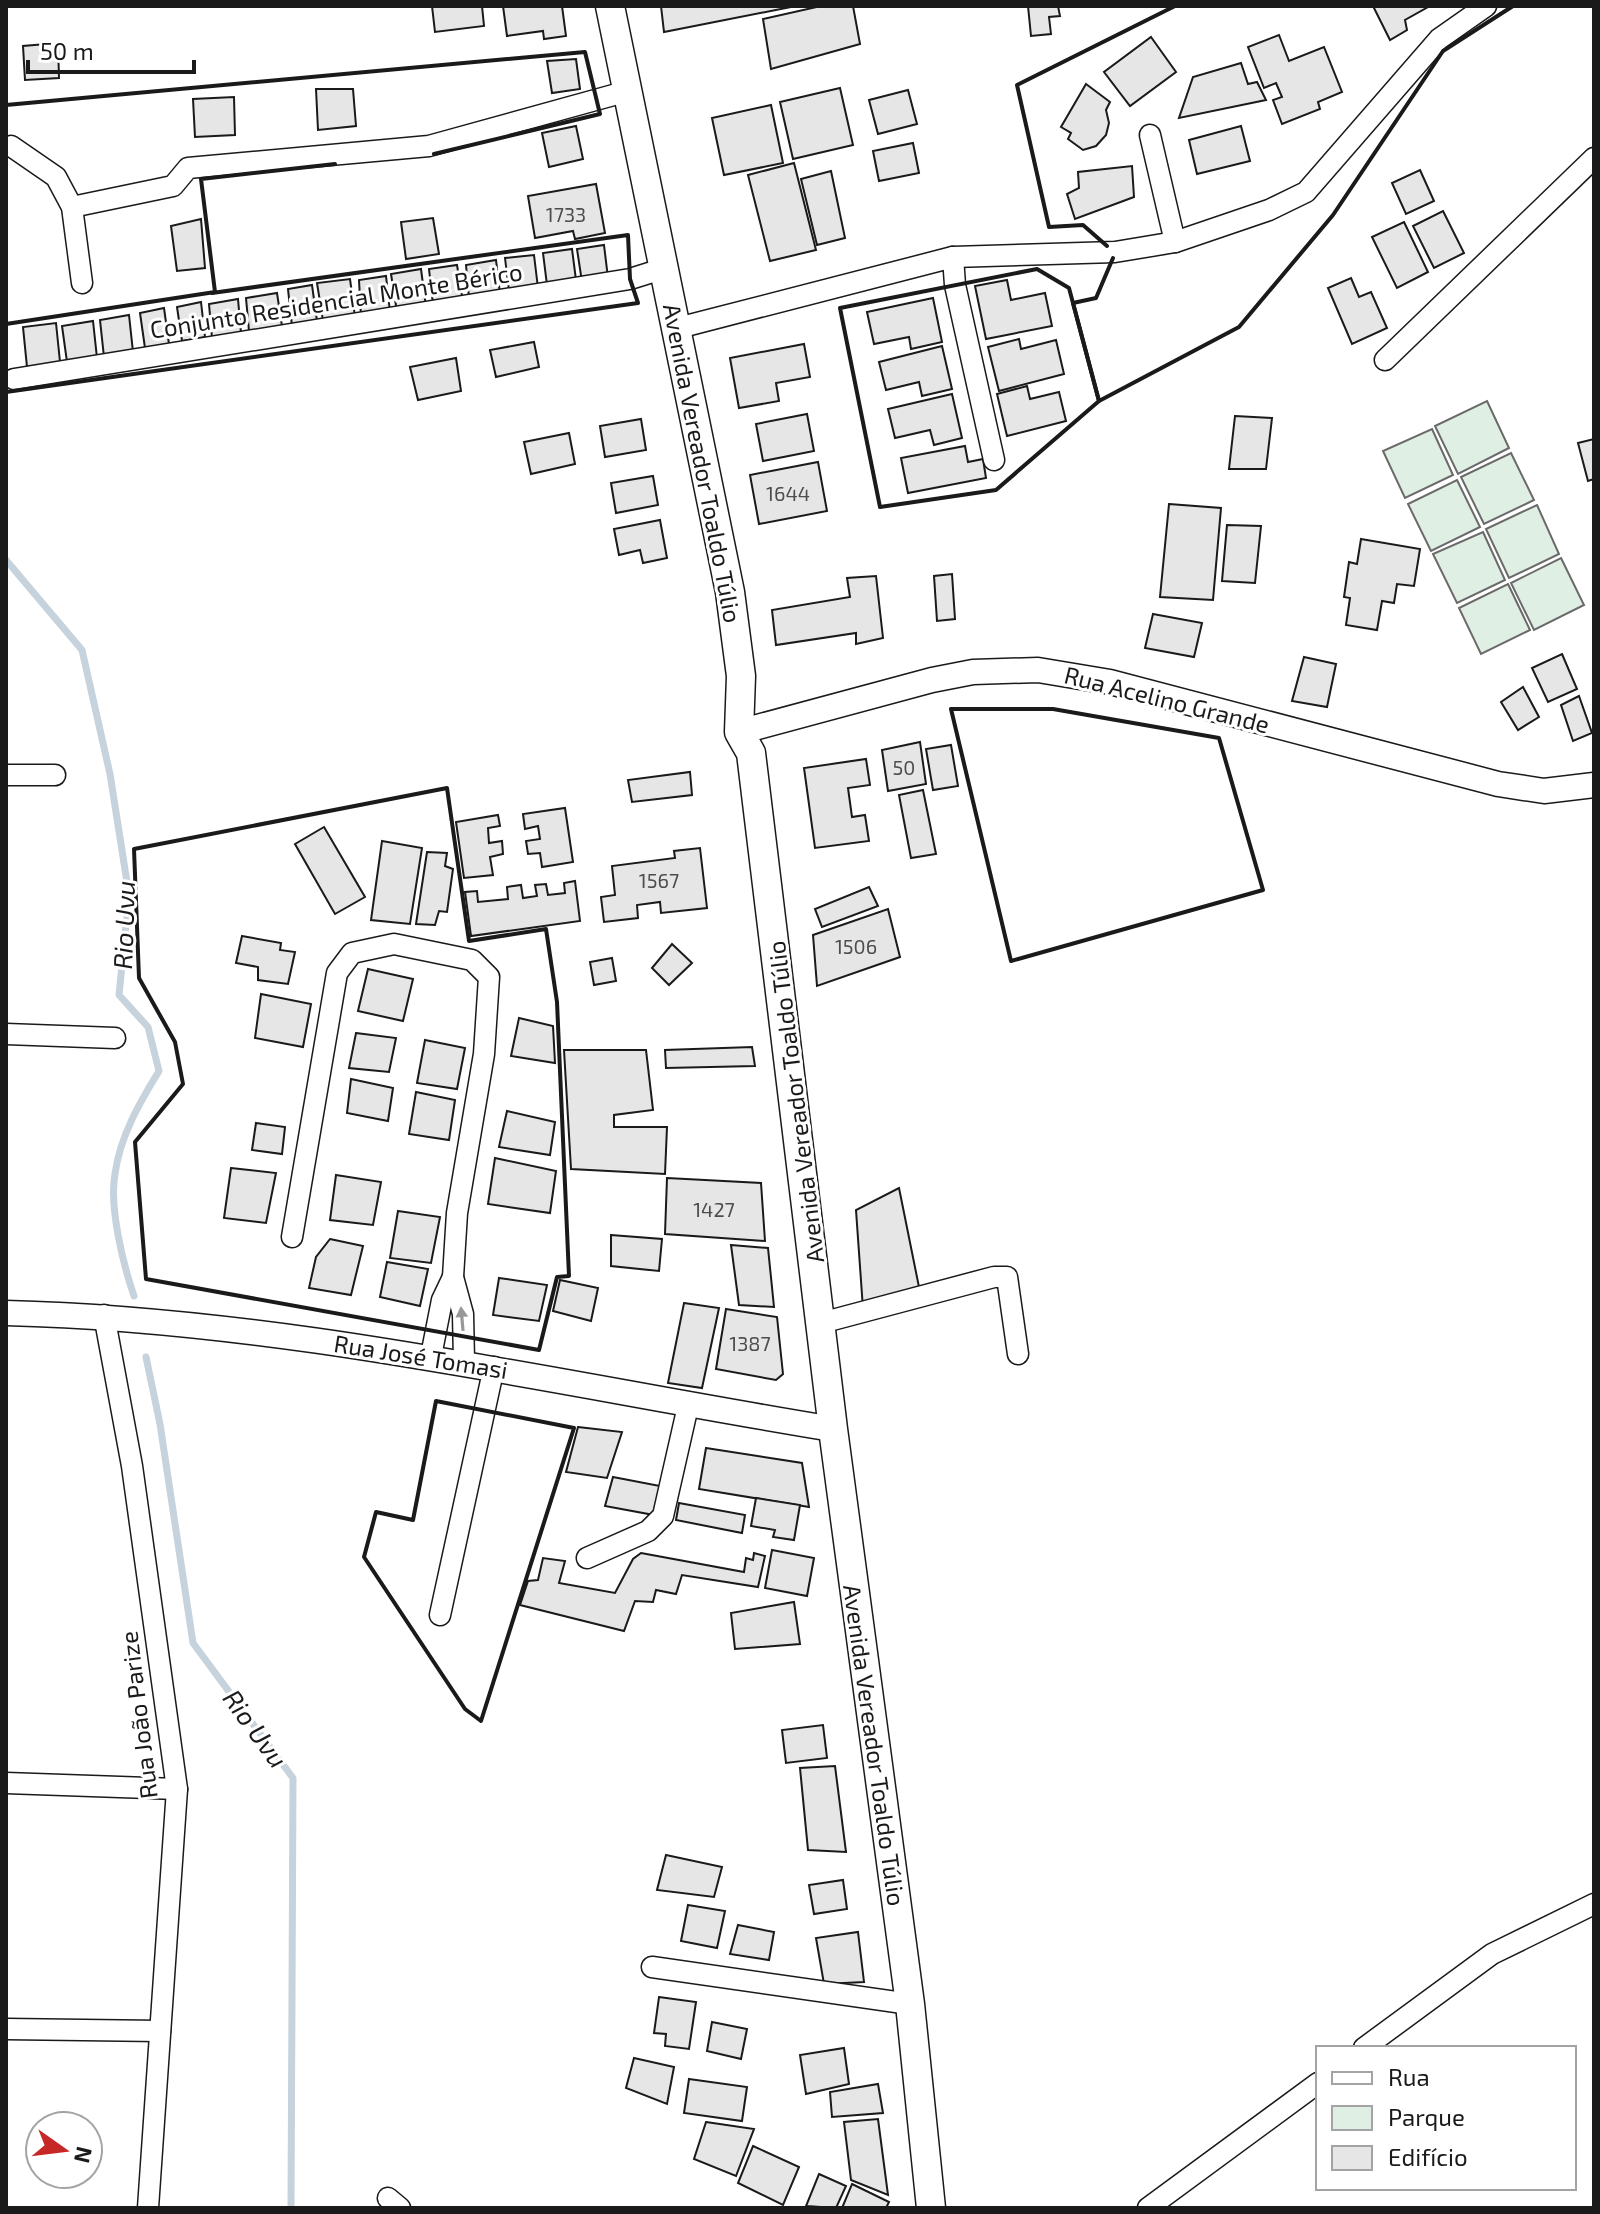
<svg xmlns="http://www.w3.org/2000/svg" width="1600" height="2214" font-family="'Exo 2',sans-serif">
	<style>
		.green { fill: #e0efe3; stroke: #6a6a6a; stroke-width: 2 }
		.lines { fill: none; stroke-linecap: round; stroke-linejoin: round }
		.stream { stroke: #c6d2dc; stroke-width: 7 }
		.building { fill: #e6e6e6; stroke: #1a1a1a; stroke-width: 2 }
		.minor-casing { stroke: #1a1a1a; stroke-width: 23 }
		.tertiary-casing { stroke: #1a1a1a; stroke-width: 27 }
		.secondary-casing { stroke: #1a1a1a; stroke-width: 31 }
		.minor { stroke: #fff; stroke-width: 20 }
		.tertiary { stroke: #fff; stroke-width: 24 }
		.secondary { stroke: #fff; stroke-width: 28 }
		.wall { stroke: #1a1a1a; stroke-width: 4 }
		.oneway { fill: #989898 }
		.labels { text-anchor: middle; dominant-baseline: central; stroke-width: 6; stroke-linejoin: round; paint-order: stroke }
		.number-label { font-size: 20px; fill: #4d4d4d }
		.street-label { font-size: 24px; fill: #1a1a1a; stroke: #fff }
		.water-label { font-size: 26px; font-style: italic; fill: #1a1a1a; stroke: #fff }
	</style>
	<rect width="100%" height="100%" fill="#fff"/>
	<g class="green">
		<polygon points="1487,401 1509,448 1458,474 1435,426"/>
		<polygon points="1432,429 1453,475 1405,498 1383,451"/>
		<polygon points="1511,453 1534,500 1484,524 1461,477"/>
		<polygon points="1457,480 1480,527 1431,551 1408,504"/>
		<polygon points="1537,505 1559,554 1509,578 1486,529"/>
		<polygon points="1483,532 1505,580 1457,603 1433,554"/>
		<polygon points="1561,558 1584,605 1534,630 1511,583"/>
		<polygon points="1508,584 1530,630 1481,654 1459,608"/>
	</g>
	<g class="lines">
		<g class="stream">
			<path d="M6 560 82 650 110 774 129 895 119 995 148 1027 159 1071C140 1102 120 1136 115 1174 109 1207 123 1264 134 1296"/>
			<polyline points="146,1357 160,1424 193,1643 293,1778 291,2208"/>
		</g>
	</g>
	<g class="building">
		<polygon points="432,6 482,6 484,26 435,32"/>
		<polygon points="503,6 562,6 566,36 544,39 543,31 507,36"/>
		<polygon points="661,6 796,6 664,32"/>
		<polygon points="821,6 853,6 860,44 771,69 763,19"/>
		<polygon points="1028,6 1058,6 1060,16 1049,17 1051,34 1031,36"/>
		<polygon points="1373,6 1427,6 1428,7 1405,20 1407,30 1390,40"/>
		<polygon points="1279,35 1289,61 1324,47 1342,92 1318,102 1320,109 1282,124 1273,100 1282,97 1276,83 1264,88 1248,47"/>
		<polygon points="1151,37 1176,72 1130,106 1104,72"/>
		<polygon points="58,43 59,78 25,80 23,46"/>
		<polygon points="576,59 580,89 552,93 547,61"/>
		<polygon points="1241,63 1248,84 1257,82 1266,100 1179,118 1193,77"/>
		<polygon points="1086,84 1110,102 1106,110 1109,123 1106,135 1096,146 1083,150 1068,139 1071,133 1061,127"/>
		<polygon points="840,88 853,145 793,159 780,102"/>
		<polygon points="316,89 353,89 356,126 318,130"/>
		<polygon points="908,90 917,124 878,134 869,100"/>
		<polygon points="234,97 235,135 195,137 193,99"/>
		<polygon points="771,105 783,163 724,175 712,118"/>
		<polygon points="576,126 583,159 549,167 542,133"/>
		<polygon points="1241,126 1250,161 1197,174 1189,140"/>
		<polygon points="913,143 919,173 879,181 873,151"/>
		<polygon points="794,163 816,250 770,261 748,175"/>
		<polygon points="1132,166 1134,197 1075,219 1067,194 1079,188 1078,172"/>
		<polygon points="1420,170 1434,201 1406,214 1392,183"/>
		<polygon points="831,171 845,238 817,245 801,179"/>
		<polygon points="596,184 605,233 575,239 573,231 535,238 528,196"/>
		<polygon points="1443,211 1464,253 1434,268 1413,226"/>
		<polygon points="433,218 439,254 406,259 401,222"/>
		<polygon points="201,219 205,268 177,271 171,226"/>
		<polygon points="1404,222 1428,272 1397,288 1372,237"/>
		<polygon points="604,245 608,278 582,282 577,249"/>
		<polygon points="572,249 576,280 547,285 543,253"/>
		<polygon points="534,255 538,288 509,291 505,258"/>
		<polygon points="496,260 500,294 469,298 466,265"/>
		<polygon points="457,265 463,302 433,304 429,269"/>
		<polygon points="421,269 426,307 397,312 391,274"/>
		<polygon points="386,276 390,312 361,316 359,280"/>
		<polygon points="1351,278 1359,297 1371,292 1387,328 1352,344 1328,288"/>
		<polygon points="350,279 355,317 323,321 317,283"/>
		<polygon points="1007,280 1011,300 1045,293 1052,326 986,339 975,286"/>
		<polygon points="312,285 317,321 292,326 288,289"/>
		<polygon points="277,293 282,326 249,331 246,298"/>
		<polygon points="933,298 942,342 911,349 909,337 874,344 867,312"/>
		<polygon points="238,299 241,333 212,338 209,304"/>
		<polygon points="201,302 205,337 182,341 177,307"/>
		<polygon points="164,308 169,344 145,348 140,313"/>
		<polygon points="129,315 133,352 104,357 100,320"/>
		<polygon points="93,321 97,358 67,362 62,326"/>
		<polygon points="56,323 60,362 27,367 23,327"/>
		<polygon points="1019,339 1021,349 1056,340 1064,374 999,391 988,347"/>
		<polygon points="534,342 539,367 496,377 490,350"/>
		<polygon points="804,344 810,377 776,383 779,401 739,408 730,358"/>
		<polygon points="942,346 952,389 922,396 919,382 886,390 879,362"/>
		<polygon points="456,358 461,391 418,400 410,367"/>
		<polygon points="1027,386 1030,399 1059,392 1066,421 1007,436 997,394"/>
		<polygon points="952,394 962,438 934,445 930,430 895,438 888,409"/>
		<polygon points="807,414 814,451 763,461 756,424"/>
		<polygon points="1235,416 1272,418 1266,469 1229,469"/>
		<polygon points="641,419 646,450 605,457 600,426"/>
		<polygon points="569,433 575,464 531,474 524,442"/>
		<polygon points="1594,439 1594,479 1588,481 1578,443"/>
		<polygon points="965,446 968,462 983,459 986,478 908,493 901,458"/>
		<polygon points="818,462 827,511 759,524 750,475"/>
		<polygon points="653,476 658,505 616,513 611,483"/>
		<polygon points="1169,504 1221,508 1213,600 1160,597"/>
		<polygon points="660,520 667,558 643,563 640,550 619,555 614,529"/>
		<polygon points="1227,525 1261,526 1255,583 1222,581"/>
		<polygon points="1361,539 1420,549 1414,586 1397,584 1394,603 1382,601 1377,630 1346,625 1350,598 1344,597 1349,562 1357,564"/>
		<polygon points="952,574 955,619 937,621 934,576"/>
		<polygon points="876,576 883,638 856,644 856,633 776,645 772,610 850,597 847,578"/>
		<polygon points="1153,614 1202,623 1194,657 1145,648"/>
		<polygon points="1562,654 1577,689 1548,702 1532,668"/>
		<polygon points="1304,657 1336,664 1327,707 1292,701"/>
		<polygon points="1523,687 1539,717 1518,730 1501,702"/>
		<polygon points="1579,696 1592,733 1573,741 1561,705"/>
		<polygon points="920,742 926,784 888,791 882,750"/>
		<polygon points="951,745 958,786 933,790 926,749"/>
		<polygon points="866,759 870,785 848,788 852,817 865,815 869,841 815,848 804,768"/>
		<polygon points="690,772 692,795 632,802 628,780"/>
		<polygon points="923,790 936,854 911,858 899,795"/>
		<polygon points="565,808 573,862 542,867 540,853 528,854 526,841 540,839 538,826 525,829 523,814"/>
		<polygon points="498,815 500,826 488,828 489,843 502,841 503,854 490,857 493,875 464,878 456,822"/>
		<polygon points="324,827 365,897 335,914 295,844"/>
		<polygon points="382,841 422,848 410,924 371,920"/>
		<polygon points="700,848 707,908 661,913 660,902 637,905 638,918 604,922 601,897 615,895 612,866 675,858 674,851"/>
		<polygon points="427,852 447,853 445,866 453,869 447,912 439,911 435,925 416,924"/>
		<polygon points="575,881 580,921 471,936 465,892 477,891 478,902 508,899 507,887 521,885 523,898 537,896 535,885 546,884 548,895 565,893 564,883"/>
		<polygon points="869,887 878,906 822,927 815,909"/>
		<polygon points="888,909 900,957 817,986 813,935"/>
		<polygon points="242,936 281,943 280,950 295,952 288,984 258,980 258,967 236,963"/>
		<polygon points="672,944 692,963 669,985 652,968"/>
		<polygon points="612,958 616,981 594,985 590,962"/>
		<polygon points="368,969 413,979 403,1021 358,1011"/>
		<polygon points="261,994 311,1004 303,1047 255,1038"/>
		<polygon points="519,1018 553,1026 555,1063 511,1056"/>
		<polygon points="356,1033 396,1038 389,1072 349,1068"/>
		<polygon points="425,1040 465,1048 457,1089 417,1083"/>
		<polygon points="752,1047 755,1066 666,1068 665,1050"/>
		<polygon points="564,1050 646,1050 653,1110 614,1115 614,1127 667,1127 665,1174 571,1169"/>
		<polygon points="351,1079 393,1088 388,1121 347,1113"/>
		<polygon points="416,1092 455,1100 449,1140 409,1134"/>
		<polygon points="507,1111 555,1122 550,1155 499,1147"/>
		<polygon points="256,1123 285,1127 282,1154 252,1150"/>
		<polygon points="495,1158 556,1171 550,1213 488,1204"/>
		<polygon points="231,1168 276,1173 266,1223 224,1218"/>
		<polygon points="336,1175 381,1182 373,1225 330,1220"/>
		<polygon points="667,1178 761,1183 765,1241 665,1234"/>
		<polygon points="899,1188 920,1292 863,1309 856,1210"/>
		<polygon points="398,1211 440,1217 431,1263 390,1258"/>
		<polygon points="611,1235 662,1239 659,1271 611,1266"/>
		<polygon points="330,1239 363,1246 351,1295 309,1288 316,1257"/>
		<polygon points="731,1245 768,1248 774,1307 739,1305"/>
		<polygon points="387,1262 428,1269 420,1306 380,1297"/>
		<polygon points="499,1278 547,1285 539,1321 493,1315"/>
		<polygon points="560,1280 598,1288 591,1321 553,1311"/>
		<polygon points="684,1303 719,1308 702,1388 668,1383"/>
		<polygon points="726,1309 777,1317 783,1374 776,1380 716,1369"/>
		<polygon points="578,1427 622,1432 607,1478 566,1472"/>
		<polygon points="706,1448 802,1463 809,1507 699,1489"/>
		<polygon points="613,1477 660,1486 654,1515 605,1506"/>
		<polygon points="756,1498 800,1505 794,1540 773,1537 775,1530 751,1526"/>
		<polygon points="679,1503 745,1515 742,1533 676,1520"/>
		<polygon points="772,1550 814,1558 807,1596 765,1588"/>
		<polygon points="641,1553 744,1572 746,1558 753,1560 754,1553 765,1556 758,1587 682,1575 676,1594 656,1590 653,1602 635,1601 624,1631 520,1605 528,1581 538,1580 543,1558 565,1561 559,1583 615,1593 633,1559"/>
		<polygon points="794,1602 800,1644 735,1649 731,1613"/>
		<polygon points="823,1725 827,1758 786,1763 782,1730"/>
		<polygon points="835,1766 846,1852 808,1850 800,1768"/>
		<polygon points="666,1855 722,1867 714,1897 657,1890"/>
		<polygon points="843,1880 847,1909 814,1914 809,1885"/>
		<polygon points="688,1905 725,1911 717,1948 681,1941"/>
		<polygon points="738,1925 774,1932 769,1960 730,1954"/>
		<polygon points="858,1932 864,1982 824,1984 816,1938"/>
		<polygon points="659,1997 696,2002 689,2049 665,2046 666,2034 654,2033"/>
		<polygon points="712,2022 747,2029 741,2059 707,2051"/>
		<polygon points="844,2048 849,2084 806,2094 800,2055"/>
		<polygon points="634,2058 674,2067 667,2104 626,2088"/>
		<polygon points="689,2079 747,2087 742,2121 684,2113"/>
		<polygon points="878,2084 883,2113 832,2117 830,2092"/>
		<polygon points="878,2119 888,2195 851,2180 844,2122"/>
		<polygon points="706,2122 754,2129 736,2176 694,2159"/>
		<polygon points="753,2146 799,2167 783,2205 738,2183"/>
		<polygon points="819,2174 846,2186 836,2208 806,2206"/>
		<polygon points="852,2184 889,2202 886,2208 842,2208"/>
	</g>
	<g class="lines">
		<defs>
			<g id="minor">
				<polyline points="1150,135 1175,242"/>
				<polyline points="11,146 56,177 72,207 82,283"/>
				<polyline points="72,207 173,186 188,168 429,146 628,91"/>
				<polyline points="953,257 955,285 994,460"/>
				<polyline points="678,328 953,257 1115,252 1175,242 1269,210 1306,192 1439,39 1486,6"/>
				<polyline points="1385,360 1594,158"/>
				<polyline points="14,379 630,279 665,268"/>
				<polyline points="6,775 55,775"/>
				<polyline points="6,1034 115,1038"/>
				<polyline points="292,1237 337,973 352,953 394,944 472,960 489,977 484,1054 457,1213 453,1277 463,1314 464,1361"/>
				<polyline points="104,1315 132,1466 177,1789 148,2208"/>
				<polyline points="821,1323 994,1277 1007,1277 1018,1354"/>
				<polyline points="431,1356 442,1300 453,1277"/>
				<polyline points="587,1558 648,1531 663,1516 688,1406"/>
				<polyline points="440,1615 494,1367"/>
				<polyline points="6,1783 177,1789"/>
				<polyline points="652,1967 910,2004"/>
				<polyline points="6,2029 160,2031"/>
				<polyline points="1364,2048 1492,1954 1594,1904"/>
				<polyline points="388,2198 400,2208"/>
				<polyline points="1148,2208 1318,2083"/>
			</g>
			<g id="tertiary">
				<polyline points="739,732 932,680 973,672 1038,670 1110,682 1498,784 1544,791 1594,785"/>
				<path d="M6 1313C286 1320 557 1384 833 1429"/>
			</g>
			<polyline id="secondary" points="610,6 730,592 741,676 739,732 751,753 833,1429 910,2004 931,2208"/>
		</defs>
		<use href="#minor" class="minor-casing"/>
		<use href="#tertiary" class="tertiary-casing"/>
		<use href="#secondary" class="secondary-casing"/>
		<use href="#minor" class="minor"/>
		<use href="#tertiary" class="tertiary"/>
		<use href="#secondary" class="secondary"/>
		<g class="wall">
			<polyline points="6,105 585,52 600,114 434,154"/>
			<polyline points="1107,246 1083,225 1049,227 1017,85 1175,6"/>
			<polyline points="1113,258 1096,298 1073,303 1099,401 1239,327 1333,215 1443,51 1513,6"/>
			<polygon points="1037,269 1069,288 1099,401 996,490 880,507 840,308"/>
			<polyline points="6,324 215,292 201,179 335,164"/>
			<polyline points="6,392 638,303 630,279 628,235 212,293"/>
			<polygon points="951,709 1053,709 1219,738 1263,890 1011,961"/>
			<polygon points="447,788 469,941 546,929 557,1002 569,1276 557,1277 539,1350 146,1279 135,1142 183,1084 175,1042 139,978 134,849"/>
			<polygon points="436,1401 574,1428 481,1721 465,1709 364,1557 376,1512 413,1520"/>
		</g>
	</g>
	<defs><path id="oneway-solid" d="M-6-.8H1V-3.2L6.5 0L1 3.2V.8H-6Z" transform="scale(2)"/></defs>
	<use class="oneway" href="#oneway-solid" transform="translate(462 1319) rotate(-95)"/>
	<g class="labels">
		<g class="number-label">
			<text x="566" y="214">1733</text>
			<text x="788" y="493">1644</text>
			<text x="904" y="767">50</text>
			<text x="659" y="880">1567</text>
			<text x="856" y="946">1506</text>
			<text x="714" y="1209">1427</text>
			<text x="750" y="1343">1387</text>
		</g>
		<g class="street-label">
			<text transform="translate(336 300) rotate(-9)">Conjunto Residencial Monte Bérico</text>
			<text transform="translate(703 463) rotate(79)">Avenida Vereador Toaldo Túlio</text>
			<text transform="translate(1167 699) rotate(14)">Rua Acelino Grande</text>
			<text transform="translate(795 1102) rotate(-97)">Avenida Vereador Toaldo Túlio</text>
			<text transform="translate(421 1356) rotate(9)">Rua José Tomasi</text>
			<text transform="translate(138 1715) rotate(-97)">Rua João Parize</text>
			<text transform="translate(875 1745) rotate(82)">Avenida Vereador Toaldo Túlio</text>
		</g>
		<g class="water-label">
			<text transform="translate(123 925) rotate(-88)">Rio Uvu</text>
			<text transform="translate(256 1728) rotate(54)">Rio Uvu</text>
		</g>
	</g>
	<rect width="1600" height="2214" fill="none" stroke="#1a1a1a" stroke-width="16"/>
	<rect x="1316" y="2046" width="260" height="144" fill="#ffffff" stroke="#a3a3a3" stroke-width="2"/>
	<rect x="1332" y="2072" width="40" height="12" fill="#ffffff" stroke="#a3a3a3" stroke-width="2"/>
	<text x="1388" y="2086" font-size="24" fill="#1a1a1a">Rua</text>
	<rect x="1332" y="2106" width="40" height="24" fill="#e0efe3" stroke="#a3a3a3" stroke-width="2"/>
	<text x="1388" y="2126" font-size="24" fill="#1a1a1a">Parque</text>
	<rect x="1332" y="2146" width="40" height="24" fill="#e6e6e6" stroke="#a3a3a3" stroke-width="2"/>
	<text x="1388" y="2166" font-size="24" fill="#1a1a1a">Edifício</text>
	<g transform="translate(64 2150) rotate(104)"><circle r="38" fill="#ffffff" stroke="#a3a3a3" stroke-width="2"/>
	<path d="M0-6L14 30L0 20L-14 30Z" fill="#c62828"/>
	<text y="-12" font-size="22" font-weight="bold" text-anchor="middle" fill="#1a1a1a">N</text>
	</g>
	<path d="M28 60v12h166v-12" fill="none" stroke="#1a1a1a" stroke-width="4"/>
	<text x="40" y="60" font-size="24" fill="#1a1a1a" stroke="#ffffff" stroke-width="6" paint-order="stroke">50 m</text>
</svg>
